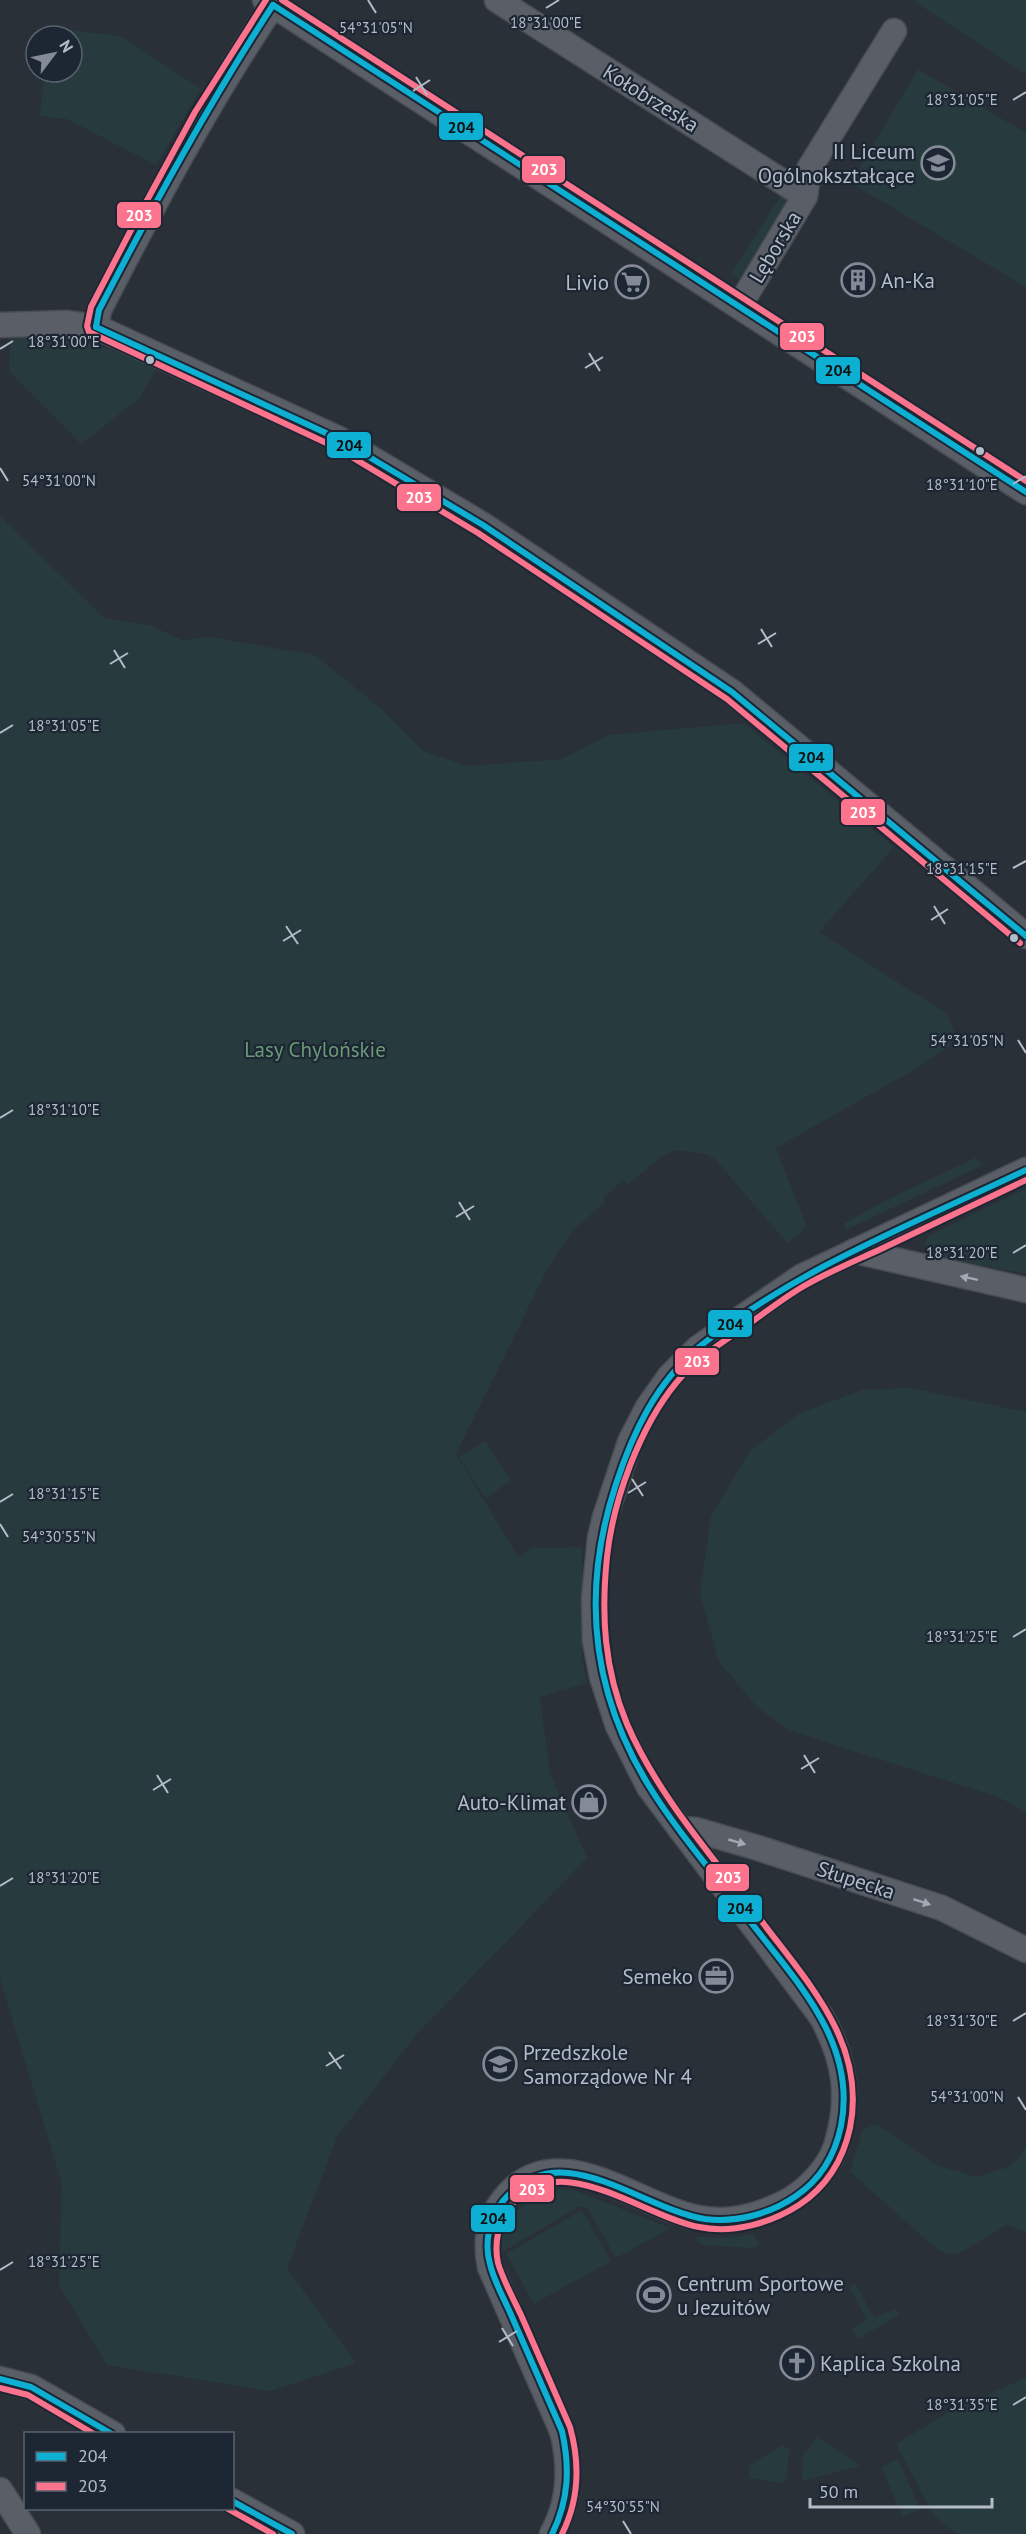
<svg xmlns="http://www.w3.org/2000/svg" width="1026" height="2534" font-family="'PT Sans',sans-serif">
	<style>
		.green { fill: #273a3e }
		.lines { fill: none; stroke-linecap: round; stroke-linejoin: round }
		.street-casing { stroke: #484c53; stroke-width: 27 }
		.street { stroke: #5a5e66; stroke-width: 24 }
		.bus-1-casing { stroke: #1d2633; stroke-width: 10 }
		.bus-2-casing { stroke: #1d2633; stroke-width: 10 }
		.bus-1 { stroke: #0dafd3; stroke-width: 6 }
		.bus-2 { stroke: #fc738d; stroke-width: 6 }
		.oneway { fill: #a2a9b5 }
		.ticks { fill: none; stroke: #b4bcc9; stroke-width: 2 }
		.bus-dot { fill: #b4bcc9; stroke: #1d2633; stroke-width: 2 }
		.labels { text-anchor: middle; dominant-baseline: central; stroke-width: 4.5; stroke-linejoin: round; paint-order: stroke }
		.street-label { font-size: 21px; fill: #b4bcc9; stroke: #1d2633 }
		.poi-label { font-size: 21px; fill: #b4bcc9; stroke: #1d2633; text-anchor: end }
		.park-label { font-size: 21px; fill: #6b9a76; stroke: #1d2633 }
		.ticks-label { font-size: 15px; text-anchor: middle; fill: #b4bcc9; stroke: #1d2633; stroke-width: 4.5; stroke-linejoin: round; paint-order: stroke }
		.line-badge { stroke: #1d2633; stroke-width: 2 }
		.badge-label { font-size: 16px; text-anchor: middle; font-weight: bold; fill: #fff }
		.pale-badge-label { font-size: 16px; text-anchor: middle; font-weight: bold; fill: #111 }
	</style>
	<rect width="100%" height="100%" fill="#2a3038"/>
	<g class="green">
		<polygon points="913,0 1026,0 1026,74 921,6"/>
		<polygon points="48,28 121,36 201,89 156,165 67,119 40,116 44,72 72,72 72,36 48,36"/>
		<polygon points="918,69 1026,133 1026,287 851,183"/>
		<polygon points="782,194 786,204 784,214 739,279 731,273"/>
		<path d="M35 337C85 339 111 348 156 369L140 398 81 444 9 371 10 339Z"/>
		<polygon points="0,516 104,618 150,625 182,640 209,637 315,655 380,708 423,751 468,766 562,759 609,735 744,723 894,847 819,932 947,1014 956,1036 949,1046 917,1068 776,1148 807,1227 787,1243 714,1158 705,1154 676,1150 662,1156 628,1185 623,1180 603,1198 605,1202 572,1231 548,1268 456,1454 518,1557 532,1548 582,1547 582,1659 587,1683 540,1697 550,1773 587,1858 417,2034 337,2137 287,2268 356,2363 270,2391 107,2365 59,2285 62,2184 0,1979"/>
		<polygon points="975,1158 985,1164 846,1230 844,1223 892,1197"/>
		<polygon points="1026,1189 1026,1274 934,1256 929,1253 925,1241 928,1236"/>
		<polygon points="910,1388 1026,1412 1026,1812 998,1797 791,1731 758,1708 719,1662 700,1594 711,1516 750,1451 800,1413 862,1390"/>
		<polygon points="485,1441 511,1481 485,1498 459,1457"/>
		<polygon points="877,2124 936,2165 977,2177 1011,2166 1026,2147 1026,2232 1007,2225 956,2255 939,2251 850,2172 863,2129"/>
		<path d="M555 2188 576 2191 671 2228 616 2258 587 2208 580 2206 502 2252C497 2220 528 2197 555 2188Z"/>
		<polygon points="582,2210 611,2261 534,2304 506,2254"/>
		<polygon points="753,2234 759,2244 754,2248 702,2245 694,2237 729,2238"/>
		<polygon points="855,2283 874,2318 895,2309 900,2314 858,2339 852,2329 867,2320 849,2286"/>
		<polygon points="1023,2379 1026,2379 1026,2534 957,2534 934,2516 896,2444 950,2411"/>
		<polygon points="816,2436 860,2466 802,2481 803,2454 809,2449"/>
		<polygon points="783,2445 790,2450 785,2483 749,2478 750,2465"/>
		<polygon points="898,2459 920,2509 903,2517 881,2467"/>
	</g>
	<g class="lines">
		<defs>
			<g id="street">
				<polyline points="265,0 1026,492"/>
				<polyline points="497,0 805,196"/>
				<polyline points="740,305 805,196 809,169 894,31"/>
				<polyline points="0,325 66,323 96,327 339,439 483,525 732,692 1026,936"/>
				<path d="M96 327 99 310C153 205 207 103 273 5"/>
				<polyline points="855,1251 1026,1290"/>
				<polyline points="680,1829 696,1830 755,1847 942,1908 1026,1950"/>
				<polyline points="0,2379 31,2387 113,2434"/>
				<polyline points="0,2490 28,2534"/>
				<polyline points="232,2501 292,2534"/>
				<path d="M552 2534C570 2502 571 2466 562 2431L490 2267C485 2243 488 2219 504 2199 557 2132 637 2207 699 2218 730 2224 758 2216 786 2202 807 2191 829 2168 836 2146 851 2098 845 2059 821 2016L649 1787 618 1726 602 1677 595 1641 594 1598 600 1538 605 1517 630 1442 648 1407 670 1376 698 1348 801 1277 1026 1170"/>
			</g>
		</defs>
		<use href="#street" class="street-casing"/>
		<use href="#street" class="street"/>
		<defs>
			<g id="bus-1">
				<polyline points="273,5 1026,492"/>
				<polyline points="96,327 339,439 483,525 732,692 1026,936"/>
				<path d="M96 327 99 310C153 206 209 103 273 5"/>
				<polyline points="0,2379 31,2387 112,2434"/>
				<polyline points="232,2501 292,2534"/>
				<path d="M552 2534C569 2500 570 2467 562 2431 545 2393 529 2355 512 2317 505 2300 494 2282 490 2264 484 2244 489 2218 503 2201 559 2132 640 2209 705 2219 736 2223 770 2214 796 2196 821 2179 835 2155 841 2126 858 2041 793 1978 746 1916 715 1875 676 1830 649 1786 590 1690 581 1590 616 1484 633 1432 656 1383 699 1347 796 1269 915 1223 1026 1170"/>
			</g>
			<g id="bus-2">
				<polyline points="266,0 195,112 132,228 91,307 87,326 89,332 335,447 478,533 727,699 1020,943"/>
				<polyline points="282,0 1026,481"/>
				<polyline points="0,2388 28,2395 94,2434"/>
				<polyline points="228,2509 273,2534"/>
				<path d="M562 2534C579 2500 580 2463 570 2427 554 2390 537 2352 521 2315 513 2298 503 2280 498 2263 494 2245 498 2223 509 2208 557 2144 641 2216 699 2227 733 2234 771 2223 799 2205 826 2187 843 2160 850 2128 867 2043 807 1982 760 1919 713 1857 658 1796 627 1724 604 1669 601 1615 607 1557 613 1500 640 1427 676 1383 696 1358 723 1342 749 1324 767 1311 785 1297 804 1286 828 1272 855 1261 881 1249 929 1226 978 1203 1026 1180"/>
			</g>
		</defs>
		<use href="#bus-1" class="bus-1-casing"/>
		<use href="#bus-2" class="bus-2-casing"/>
		<use href="#bus-1" class="bus-1"/>
		<use href="#bus-2" class="bus-2"/>
	</g>
	<defs><path id="oneway-solid" d="M-6-.8H1V-3.2L6.5 0L1 3.2V.8H-6Z" transform="scale(1.5)"/></defs>
	<g class="oneway">
		<use href="#oneway-solid" transform="translate(969 1278) rotate(-168)"/>
		<use href="#oneway-solid" transform="translate(737 1842) rotate(16)"/>
		<use href="#oneway-solid" transform="translate(922 1902) rotate(18)"/>
	</g>
	<path class="ticks" d="M368 0 376 13M546 8 559 0M416 77 427 95M413 91 430 80M1013 100 1026 92M0 349 13 341M589 353 600 371M585 368 603 357M0 468 8 481M1013 484 1026 476M761 629 772 647M758 644 776 633M114 650 125 668M110 664 128 653M0 733 13 725M1013 868 1026 861M934 906 945 924M931 920 948 909M286 926 298 944M283 941 301 930M1018 1040 1026 1053M0 1118 13 1110M459 1202 470 1220M456 1217 474 1206M1013 1253 1026 1245M632 1479 643 1496M628 1493 646 1482M0 1502 13 1494M0 1524 8 1537M1013 1637 1026 1629M804 1755 815 1773M801 1769 819 1758M157 1775 168 1793M153 1790 171 1779M0 1886 13 1878M1013 2021 1026 2013M329 2052 341 2069M326 2066 344 2055M1018 2097 1026 2110M0 2270 13 2262M502 2328 513 2346M499 2342 517 2331M1013 2405 1026 2397M623 2521 631 2534"/>
	<defs>
		<symbol id="school-ring" viewBox="-11 -11 22 22"><circle r="9.5" fill="#1d2633" stroke="#848b96" stroke-width="1.5"/><path d="M0-5L7-2L0 1L-7-2ZM-4 1L0 2.5L4 1V4Q0 6-4 4Z" fill="#848b96"/></symbol>
		<symbol id="building-ring" viewBox="-11 -11 22 22"><circle r="9.5" fill="#1d2633" stroke="#848b96" stroke-width="1.5"/><path d="M-4-6H4V6H1V3H-1V6H-4ZM-2.5-4.3h1.7v1.8h-1.7ZM.8-4.3h1.7v1.8H.8ZM-2.5-1h1.7V.8h-1.7ZM.8-1h1.7V.8H.8Z" fill="#848b96"/></symbol>
		<symbol id="supermarket-ring" viewBox="-11 -11 22 22"><circle r="9.5" fill="#1d2633" stroke="#848b96" stroke-width="1.5"/><path d="M-6-5.5h2.5l.6 2H6L4.5 2H-2.5L-4.4-4H-6ZM-1.5 3.2a1.3 1.3 0 1 0 .1 0ZM3 3.2a1.3 1.3 0 1 0 .1 0Z" fill="#848b96"/></symbol>
		<symbol id="shop-ring" viewBox="-11 -11 22 22"><circle r="9.5" fill="#1d2633" stroke="#848b96" stroke-width="1.5"/><path d="M-5-2.5h2.3a2.7 3.5 0 0 1 5.4 0H5L5.5 6h-11ZM-1.5-2.5h3a1.5 2.3 0 0 0-3 0Z" fill="#848b96"/></symbol>
		<symbol id="office-ring" viewBox="-11 -11 22 22"><circle r="9.5" fill="#1d2633" stroke="#848b96" stroke-width="1.5"/><path d="M-6-3h4V-5.5h4V-3h4V5H-6ZM-1-4.5V-3h2v-1.5ZM-6 0V1H6V0Z" fill="#848b96"/></symbol>
		<symbol id="stadium-ring" viewBox="-11 -11 22 22"><circle r="9.5" fill="#1d2633" stroke="#848b96" stroke-width="1.5"/><path d="M0-5a6.5 5 0 1 0 0 10a6.5 5 0 1 0 0-10ZM-3.5-1.8h7v3.6h-7Z" fill="#848b96"/></symbol>
		<symbol id="church-ring" viewBox="-11 -11 22 22"><circle r="9.5" fill="#1d2633" stroke="#848b96" stroke-width="1.5"/><path d="M-1.2-6h2.4v3.5h3.3v2.4h-3.3V6h-2.4V-.1h-3.3v-2.4h3.3Z" fill="#848b96"/></symbol>
	</defs>
	<g fill-rule="evenodd">
		<use href="#school-ring" x="919" y="144" width="38" height="38"/>
		<use href="#building-ring" x="839" y="261" width="38" height="38"/>
		<use href="#supermarket-ring" x="613" y="263" width="38" height="38"/>
		<use href="#shop-ring" x="570" y="1783" width="38" height="38"/>
		<use href="#office-ring" x="697" y="1957" width="38" height="38"/>
		<use href="#school-ring" x="481" y="2045" width="38" height="38"/>
		<use href="#stadium-ring" x="635" y="2276" width="38" height="38"/>
		<use href="#church-ring" x="778" y="2344" width="38" height="38"/>
	</g>
	<g class="bus-dot">
		<circle cx="150" cy="360" r="5"/>
		<circle cx="980" cy="451" r="5"/>
		<circle cx="1014" cy="938" r="5"/>
	</g>
	<g class="labels">
		<g class="street-label">
			<text transform="translate(651 98) rotate(32)">Kołobrzeska</text>
			<text transform="translate(775 247) rotate(-59)">Lęborska</text>
			<text transform="translate(856 1880) rotate(18)">Słupecka</text>
		</g>
		<g class="poi-label">
			<text x="915" y="151">II Liceum<tspan x="915" dy="24">Ogólnokształcące</tspan></text>
			<text x="881" y="280" text-anchor="start">An-Ka</text>
			<text x="609" y="282">Livio</text>
			<text x="566" y="1802">Auto-Klimat</text>
			<text x="693" y="1976">Semeko</text>
			<text x="523" y="2052" text-anchor="start">Przedszkole<tspan x="523" dy="24">Samorządowe Nr 4</tspan></text>
			<text x="677" y="2283" text-anchor="start">Centrum Sportowe<tspan x="677" dy="24">u Jezuitów</tspan></text>
			<text x="820" y="2363" text-anchor="start">Kaplica Szkolna</text>
		</g>
		<g class="park-label">
			<text x="315" y="1049">Lasy Chylońskie</text>
		</g>
	</g>
	<g class="ticks-label">
		<text x="546" y="28">18°31'00"E</text>
		<text x="376" y="33">54°31'05"N</text>
		<text x="962" y="105">18°31'05"E</text>
		<text x="64" y="347">18°31'00"E</text>
		<text x="59" y="486">54°31'00"N</text>
		<text x="962" y="490">18°31'10"E</text>
		<text x="64" y="731">18°31'05"E</text>
		<text x="962" y="874">18°31'15"E</text>
		<text x="967" y="1046">54°31'05"N</text>
		<text x="64" y="1115">18°31'10"E</text>
		<text x="962" y="1258">18°31'20"E</text>
		<text x="64" y="1499">18°31'15"E</text>
		<text x="59" y="1542">54°30'55"N</text>
		<text x="962" y="1642">18°31'25"E</text>
		<text x="64" y="1883">18°31'20"E</text>
		<text x="962" y="2026">18°31'30"E</text>
		<text x="967" y="2102">54°31'00"N</text>
		<text x="64" y="2267">18°31'25"E</text>
		<text x="962" y="2410">18°31'35"E</text>
		<text x="623" y="2512">54°30'55"N</text>
	</g>
	<g class="line-badge">
		<rect x="438" y="112" width="46" height="29" rx="6" fill="#0dafd3"/>
		<rect x="521" y="155" width="45" height="29" rx="6" fill="#fc738d"/>
		<rect x="116" y="201" width="46" height="28" rx="6" fill="#fc738d"/>
		<rect x="779" y="322" width="46" height="29" rx="6" fill="#fc738d"/>
		<rect x="815" y="356" width="46" height="29" rx="6" fill="#0dafd3"/>
		<rect x="326" y="431" width="46" height="28" rx="6" fill="#0dafd3"/>
		<rect x="396" y="483" width="46" height="29" rx="6" fill="#fc738d"/>
		<rect x="788" y="743" width="46" height="29" rx="6" fill="#0dafd3"/>
		<rect x="840" y="798" width="46" height="28" rx="6" fill="#fc738d"/>
		<rect x="707" y="1309" width="46" height="29" rx="6" fill="#0dafd3"/>
		<rect x="674" y="1347" width="46" height="29" rx="6" fill="#fc738d"/>
		<rect x="705" y="1863" width="45" height="29" rx="6" fill="#fc738d"/>
		<rect x="717" y="1894" width="46" height="29" rx="6" fill="#0dafd3"/>
		<rect x="509" y="2174" width="46" height="29" rx="6" fill="#fc738d"/>
		<rect x="470" y="2204" width="46" height="29" rx="6" fill="#0dafd3"/>
	</g>
	<g class="badge-label">
		<text x="544" y="175">203</text>
		<text x="139" y="221">203</text>
		<text x="802" y="342">203</text>
		<text x="419" y="503">203</text>
		<text x="863" y="818">203</text>
		<text x="697" y="1367">203</text>
		<text x="728" y="1883">203</text>
		<text x="532" y="2195">203</text>
	</g>
	<g class="pale-badge-label">
		<text x="461" y="133">204</text>
		<text x="838" y="376">204</text>
		<text x="349" y="451">204</text>
		<text x="811" y="763">204</text>
		<text x="730" y="1330">204</text>
		<text x="740" y="1914">204</text>
		<text x="493" y="2224">204</text>
	</g>
	<rect x="24" y="2432" width="210" height="78" fill="#1d2633" stroke="#59626f" stroke-width="1.5"/>
	<rect x="36" y="2452" width="30" height="9" fill="#0dafd3" stroke="#59626f" stroke-width="1.5"/>
	<text x="78" y="2462" font-size="18" fill="#b4bcc9">204</text>
	<rect x="36" y="2482" width="30" height="9" fill="#fc738d" stroke="#59626f" stroke-width="1.5"/>
	<text x="78" y="2492" font-size="18" fill="#b4bcc9">203</text>
	<g transform="translate(54 54) rotate(58)"><circle r="28" fill="#1d2633" stroke="#59626f" stroke-width="1.5"/>
	<path d="M0-4.5L10 22L0 15L-10 22Z" fill="#848b96"/>
	<text y="-9" font-size="16" font-weight="bold" text-anchor="middle" fill="#b4bcc9">N</text>
	</g>
	<path d="M810 2498v9h182v-9" fill="none" stroke="#b4bcc9" stroke-width="3"/>
	<text x="819" y="2498" font-size="18" fill="#b4bcc9" stroke="#1d2633" stroke-width="4.5" paint-order="stroke">50 m</text>
</svg>
